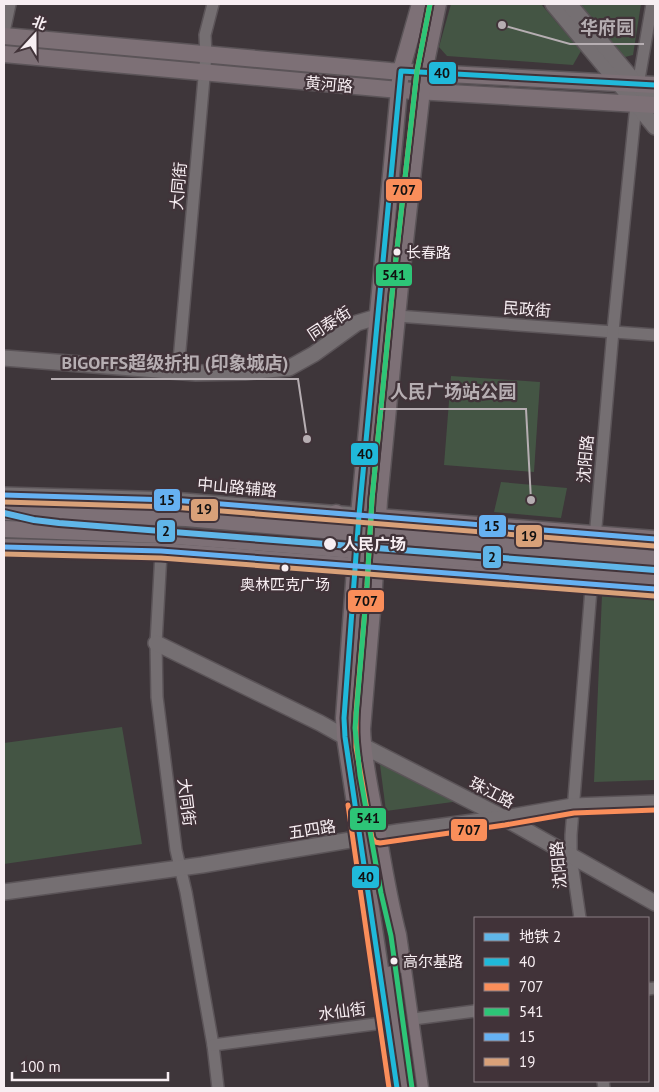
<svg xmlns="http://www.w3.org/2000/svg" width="659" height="1092" font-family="'PT Sans','Noto Sans SC',sans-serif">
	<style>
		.green { fill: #454 }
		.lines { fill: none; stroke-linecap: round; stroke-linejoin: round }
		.street-casing { stroke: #5b5458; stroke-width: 14 }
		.secondary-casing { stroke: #5b5458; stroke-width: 18 }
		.primary-casing { stroke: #5b5458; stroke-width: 19 }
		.street { stroke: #756f72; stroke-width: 11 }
		.secondary { stroke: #756f72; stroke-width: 15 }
		.primary { stroke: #7d7076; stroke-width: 16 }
		.primary-bridge-casing { stroke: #5b5458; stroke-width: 19; stroke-linecap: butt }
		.primary-bridge { stroke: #7d7076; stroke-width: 16 }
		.bus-1-casing { stroke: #413339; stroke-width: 9 }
		.bus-2-casing { stroke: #413339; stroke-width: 9 }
		.bus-3-casing { stroke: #413339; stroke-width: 9 }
		.bus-4-casing { stroke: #413339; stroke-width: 9 }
		.bus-5-casing { stroke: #413339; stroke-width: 9 }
		.bus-1 { stroke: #20b9da; stroke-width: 5 }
		.bus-2 { stroke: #fa8e5a; stroke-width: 5 }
		.bus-3 { stroke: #2dc577; stroke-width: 5 }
		.bus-4 { stroke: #66b1f2; stroke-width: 5 }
		.bus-5 { stroke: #d9a179; stroke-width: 5 }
		.metro-1-casing { stroke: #413339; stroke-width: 10 }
		.metro-1 { stroke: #60b6e8; stroke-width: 6 }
		.bus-dot { fill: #f7eef2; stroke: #413339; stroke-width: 2 }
		.labels { text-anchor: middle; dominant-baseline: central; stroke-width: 4.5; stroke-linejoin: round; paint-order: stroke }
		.bus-label { font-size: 15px; fill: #f7eef2; stroke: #413339; text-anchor: start }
		.street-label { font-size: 16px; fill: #f7eef2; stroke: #413339 }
		.stop-label { font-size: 16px; font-weight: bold; fill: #f7eef2; stroke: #413339; text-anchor: start }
		.leader { fill: none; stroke: #b6aeb2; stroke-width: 2 }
		.callout-dot { fill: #b6aeb2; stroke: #413339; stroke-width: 2 }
		.callout-label { font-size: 18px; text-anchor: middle; font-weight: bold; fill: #b6aeb2; stroke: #413339; stroke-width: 4.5; stroke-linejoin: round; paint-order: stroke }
		.line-badge { stroke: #413339; stroke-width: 2 }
		.pale-badge-label { font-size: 14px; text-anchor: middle; font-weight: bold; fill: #111 }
	</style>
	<rect width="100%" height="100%" fill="#3e363a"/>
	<g class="green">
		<polygon points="451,4 541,4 581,51 573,65 447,56 439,47"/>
		<polygon points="579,4 641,4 633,55 625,57"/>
		<polygon points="451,376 540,382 534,472 444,465"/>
		<polygon points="501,482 567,488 561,518 494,512"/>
		<polygon points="602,595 655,599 655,780 594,782"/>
		<polygon points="122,727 142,844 4,864 4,743"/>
		<polygon points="379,757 460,801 386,811"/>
	</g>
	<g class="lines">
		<defs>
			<g id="street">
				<polyline points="4,32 10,4"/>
				<polyline points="397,316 655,335"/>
				<polyline points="178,372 206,55 205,35 213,4"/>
				<polyline points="163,517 156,643 157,697 176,850 186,892 213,1045 218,1088"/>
				<polyline points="593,561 613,331 638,85 652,4"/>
				<polyline points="580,918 571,856 571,835 592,577"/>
				<polyline points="648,989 655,988"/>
				<polyline points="213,1045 475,1011"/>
				<polyline points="603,1081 604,1088"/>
			</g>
			<g id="secondary">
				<polyline points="553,4 655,127"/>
				<polyline points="569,4 655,106"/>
				<polyline points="4,358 196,373 245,372 289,368 314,354 357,323 377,317 397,316"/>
				<polyline points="4,495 172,500 378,517"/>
				<polyline points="156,643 320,723 345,737"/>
				<polyline points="363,746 504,818 655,903"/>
				<polyline points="4,892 202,865 398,832 504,818 573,806 655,803"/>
			</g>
			<g id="primary">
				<polyline points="4,36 390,71 655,85"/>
				<polyline points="4,54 399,90 655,105"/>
				<polyline points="4,512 186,518 655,559"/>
				<polyline points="336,513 358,533"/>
				<polyline points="378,517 655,539"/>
				<polyline points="4,529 162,535 655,574"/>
				<polyline points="4,547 161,551 655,589"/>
				<polyline points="397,1088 379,962 345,737 344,718 359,515 399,90 401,71 420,4"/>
				<path d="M420 1088 398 935C388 897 382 857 375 817 370 788 363 759 362 729L374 587 379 500 400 286 424 72 438 4"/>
			</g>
		</defs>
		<use href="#street" class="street-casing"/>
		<use href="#secondary" class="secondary-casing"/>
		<use href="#primary" class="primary-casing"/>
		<use href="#street" class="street"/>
		<use href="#secondary" class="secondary"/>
		<use href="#primary" class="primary"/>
		<defs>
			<polyline id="primary-bridge" points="392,974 408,1088"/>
		</defs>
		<use href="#primary-bridge" class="primary-bridge-casing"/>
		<use href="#primary-bridge" class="primary-bridge"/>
		<defs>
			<polyline id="bus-1" points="397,1088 345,737 344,718 359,515 401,71 655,85"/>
			<g id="bus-2">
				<polyline points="430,4 417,71 393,285 372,499 367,586 356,713 356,747 372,838 375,842 380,843 505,825 574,813 655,810"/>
				<polyline points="348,805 389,1088"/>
			</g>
			<polyline id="bus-3" points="412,1088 391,936 381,893 360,775 355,728 367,586 372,499 393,285 417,71 430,4"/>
			<g id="bus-4">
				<polyline points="4,495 172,500 655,539"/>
				<polyline points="4,547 161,551 655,589"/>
			</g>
			<g id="bus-5">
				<polyline points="4,502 172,507 654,546"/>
				<polyline points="4,554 161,558 654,596"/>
			</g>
		</defs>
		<use href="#bus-1" class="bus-1-casing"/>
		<use href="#bus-2" class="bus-2-casing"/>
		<use href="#bus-3" class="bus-3-casing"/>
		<use href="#bus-4" class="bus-4-casing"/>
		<use href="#bus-5" class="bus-5-casing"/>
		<use href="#bus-1" class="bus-1"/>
		<use href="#bus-2" class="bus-2"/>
		<use href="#bus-3" class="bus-3"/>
		<use href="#bus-4" class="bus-4"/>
		<use href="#bus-5" class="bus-5"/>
		<defs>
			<polyline id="metro-1" points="4,513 34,520 59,523 655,570"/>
		</defs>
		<use href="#metro-1" class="metro-1-casing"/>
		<use href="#metro-1" class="metro-1"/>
	</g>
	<g class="bus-dot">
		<circle cx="397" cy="252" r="4.5"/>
		<circle cx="330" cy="544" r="7"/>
		<circle cx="285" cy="568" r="4.5"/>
		<circle cx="394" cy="961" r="4.5"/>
	</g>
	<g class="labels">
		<g class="bus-label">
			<text x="406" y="252">长春路</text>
			<text x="285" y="584" text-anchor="middle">奥林匹克广场</text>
			<text x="403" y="961">高尔基路</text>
		</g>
		<g class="street-label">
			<text transform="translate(329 84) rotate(5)">黄河路</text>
			<text transform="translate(178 186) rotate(-85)">大同街</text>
			<text transform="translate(527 309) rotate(4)">民政街</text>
			<text transform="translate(329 323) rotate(-33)">同泰街</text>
			<text transform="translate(585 459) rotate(-85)">沈阳路</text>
			<text transform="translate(237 487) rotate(5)">中山路辅路</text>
			<text transform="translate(492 792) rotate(27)">珠江路</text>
			<text transform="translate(187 802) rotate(83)">大同街</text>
			<text transform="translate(312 829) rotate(-9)">五四路</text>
			<text transform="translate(558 865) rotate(-95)">沈阳路</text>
			<text transform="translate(342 1011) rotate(-7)">水仙街</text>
		</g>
		<g class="stop-label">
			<text x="342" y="544">人民广场</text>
		</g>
	</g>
	<path class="leader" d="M502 25L570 44H644M307 439L298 379H51M531 500L526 409H380"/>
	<g class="callout-dot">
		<circle cx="502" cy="25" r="5"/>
		<circle cx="307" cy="439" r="5"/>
		<circle cx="531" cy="500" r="5"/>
	</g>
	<g class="callout-label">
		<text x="607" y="34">华府园</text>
		<text x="175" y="369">BIGOFFS超级折扣 (印象城店)</text>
		<text x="453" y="398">人民广场站公园</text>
	</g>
	<g class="line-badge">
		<rect x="428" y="61" width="29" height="24" rx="5" fill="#20b9da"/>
		<rect x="385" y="178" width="38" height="24" rx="5" fill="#fa8e5a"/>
		<rect x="375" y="263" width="38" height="24" rx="5" fill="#2dc577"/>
		<rect x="350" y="442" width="29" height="24" rx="5" fill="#20b9da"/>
		<rect x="153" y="488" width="28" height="24" rx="5" fill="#66b1f2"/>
		<rect x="190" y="498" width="29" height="24" rx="5" fill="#d9a179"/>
		<rect x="478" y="514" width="29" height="24" rx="5" fill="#66b1f2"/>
		<rect x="156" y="519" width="20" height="24" rx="5" fill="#60b6e8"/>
		<rect x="515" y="524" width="28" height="24" rx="5" fill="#d9a179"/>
		<rect x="482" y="545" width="20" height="24" rx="5" fill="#60b6e8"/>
		<rect x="347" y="589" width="38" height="24" rx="5" fill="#fa8e5a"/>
		<rect x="349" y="807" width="38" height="24" rx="5" fill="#2dc577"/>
		<rect x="450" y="818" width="38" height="24" rx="5" fill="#fa8e5a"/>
		<rect x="351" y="865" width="29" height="24" rx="5" fill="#20b9da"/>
	</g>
	<g class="pale-badge-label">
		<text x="442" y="78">40</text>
		<text x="404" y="195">707</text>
		<text x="394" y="280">541</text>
		<text x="365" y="459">40</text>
		<text x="167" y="505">15</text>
		<text x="204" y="514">19</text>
		<text x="492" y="531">15</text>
		<text x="166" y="536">2</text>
		<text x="529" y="541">19</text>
		<text x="492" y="562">2</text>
		<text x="366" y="606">707</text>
		<text x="368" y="823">541</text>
		<text x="469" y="835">707</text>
		<text x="366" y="882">40</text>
	</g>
	<rect width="659" height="1092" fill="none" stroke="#f7eef2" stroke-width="10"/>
	<rect x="474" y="917" width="175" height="165" fill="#413339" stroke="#8a7e83"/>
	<rect x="484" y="933" width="25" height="8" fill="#60b6e8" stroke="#8a7e83"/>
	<text x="519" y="942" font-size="15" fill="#f7eef2">地铁 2</text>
	<rect x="484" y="958" width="25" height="8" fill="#20b9da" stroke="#8a7e83"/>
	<text x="519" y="967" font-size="15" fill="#f7eef2">40</text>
	<rect x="484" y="983" width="25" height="8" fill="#fa8e5a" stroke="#8a7e83"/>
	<text x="519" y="992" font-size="15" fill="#f7eef2">707</text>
	<rect x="484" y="1008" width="25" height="8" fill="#2dc577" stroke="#8a7e83"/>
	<text x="519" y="1017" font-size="15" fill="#f7eef2">541</text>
	<rect x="484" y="1033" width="25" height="8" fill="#66b1f2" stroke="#8a7e83"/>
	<text x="519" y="1042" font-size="15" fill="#f7eef2">15</text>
	<rect x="484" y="1058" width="25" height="8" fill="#d9a179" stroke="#8a7e83"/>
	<text x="519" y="1067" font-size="15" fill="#f7eef2">19</text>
	<g transform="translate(35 35) rotate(21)" stroke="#413339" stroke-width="4" paint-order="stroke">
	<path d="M0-4L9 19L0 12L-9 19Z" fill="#f7eef2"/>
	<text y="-8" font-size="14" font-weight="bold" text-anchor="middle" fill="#f7eef2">北</text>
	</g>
	<path d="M12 1072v8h156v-8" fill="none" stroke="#f7eef2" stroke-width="2.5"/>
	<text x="20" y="1072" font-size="15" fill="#f7eef2" stroke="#413339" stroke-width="4" paint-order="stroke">100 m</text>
</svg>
